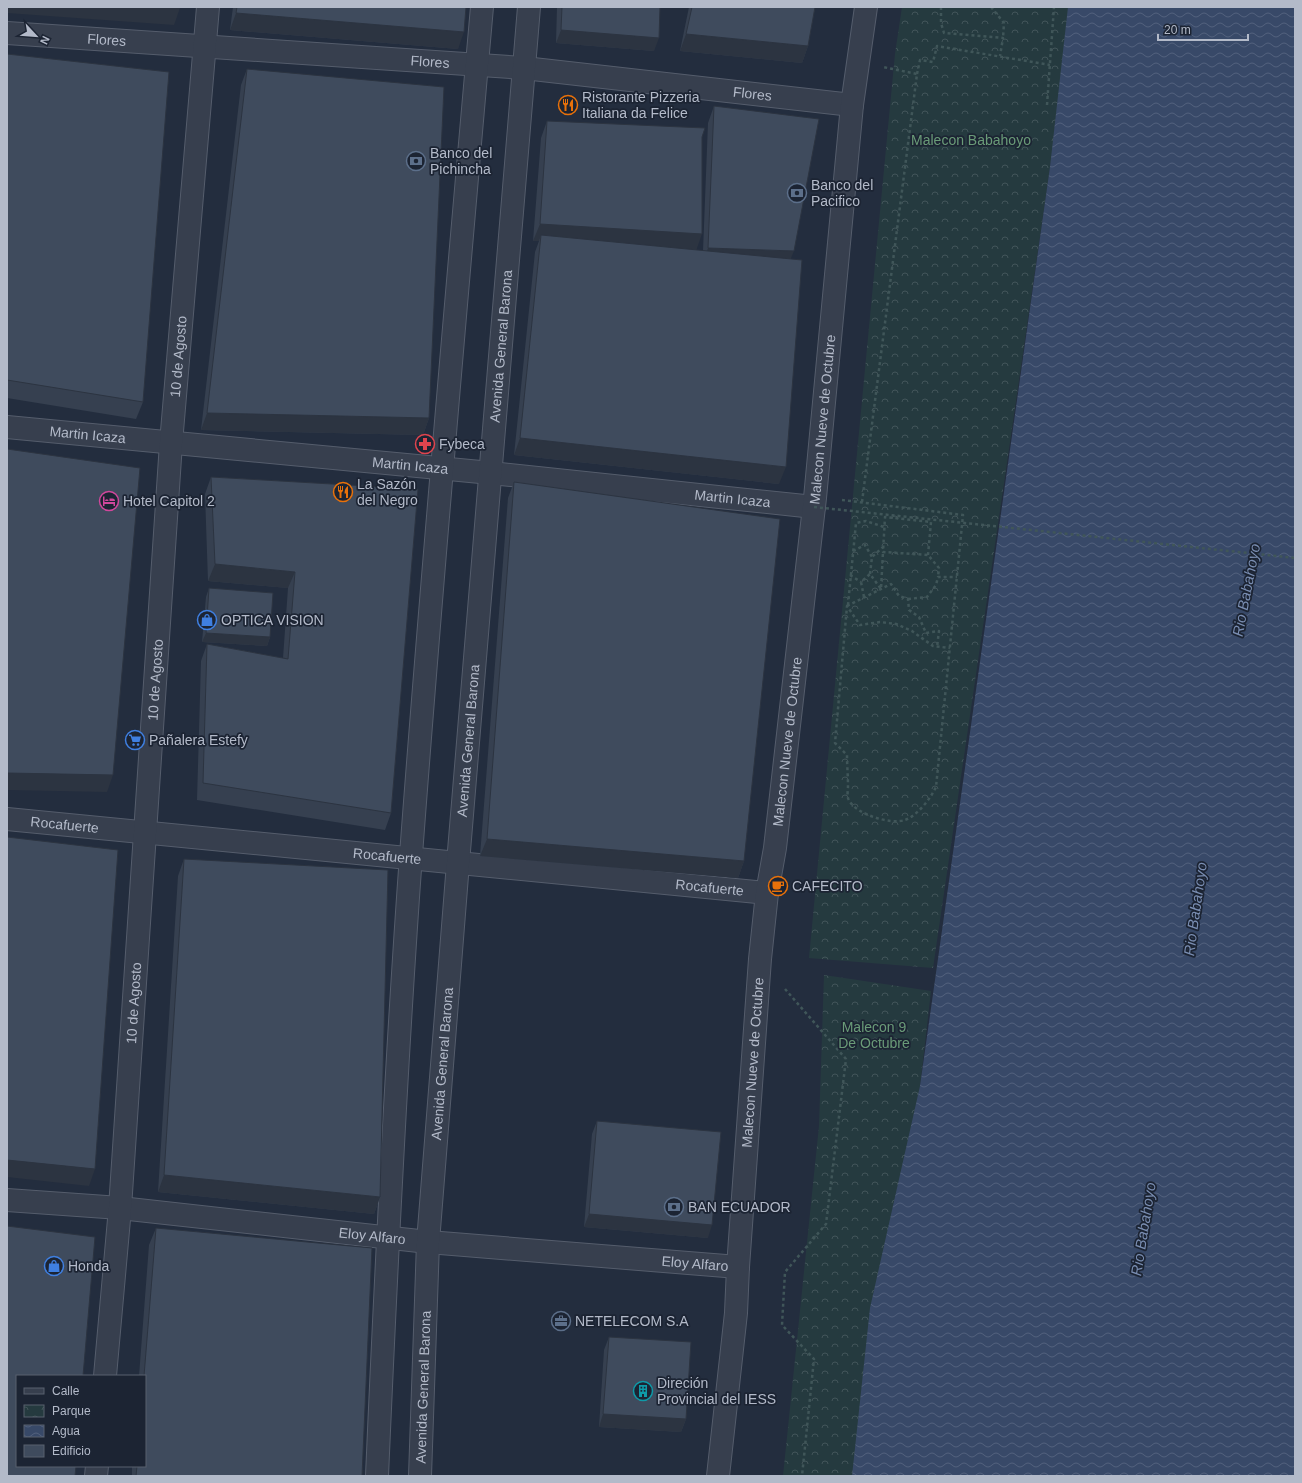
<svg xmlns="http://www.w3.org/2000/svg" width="1302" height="1483" font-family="Arial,sans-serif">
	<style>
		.park { fill: url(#park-crowns) }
		.water { fill: url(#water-waves) }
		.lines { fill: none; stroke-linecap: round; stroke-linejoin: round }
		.minor-casing { stroke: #555d6c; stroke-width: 24 }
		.path { stroke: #405659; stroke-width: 2.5; stroke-dasharray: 3 3; stroke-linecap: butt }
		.minor { stroke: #373f4e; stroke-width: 22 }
		.path-bridge { stroke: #405659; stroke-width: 2.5; stroke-dasharray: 3 3; stroke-linecap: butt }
		.wall { fill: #364050 }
		.shaded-wall { fill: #2c3441 }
		.building { fill: #3f4b5d; stroke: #2c3441 }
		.labels { text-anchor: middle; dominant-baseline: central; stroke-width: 3.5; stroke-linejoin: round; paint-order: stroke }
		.street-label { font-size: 14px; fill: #b3bac9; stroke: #1c2433 }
		.poi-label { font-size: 14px; fill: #b3bac9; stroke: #1c2433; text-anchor: start }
		.park-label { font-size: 14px; fill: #6a9b78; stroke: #1c2433 }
		.water-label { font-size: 15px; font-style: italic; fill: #7a8eb2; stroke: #1c2433 }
	</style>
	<defs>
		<pattern id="park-crowns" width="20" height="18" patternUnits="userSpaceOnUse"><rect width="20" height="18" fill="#253a3f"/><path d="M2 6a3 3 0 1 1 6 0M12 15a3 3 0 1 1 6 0" fill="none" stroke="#425459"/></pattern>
		<pattern id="water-waves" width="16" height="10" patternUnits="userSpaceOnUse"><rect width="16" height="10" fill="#384968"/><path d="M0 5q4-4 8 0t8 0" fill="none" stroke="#52617c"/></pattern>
	</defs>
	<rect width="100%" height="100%" fill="#232d3e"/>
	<g class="park">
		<polygon points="902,7 1070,7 1065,66 933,968 809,958 895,54"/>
		<polygon points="824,975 931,991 875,1476 783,1476 819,1126"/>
	</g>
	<polygon class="water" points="1068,7 1295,7 1295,1476 852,1476 870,1308 920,1086 1050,167"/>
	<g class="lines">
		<defs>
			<g id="minor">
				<path id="s1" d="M7 33 524 68 852 105"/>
				<path id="s2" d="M7 427 491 473 814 507"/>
				<path id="s3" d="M7 819 767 893"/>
				<path id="s4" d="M7 1200 120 1208 428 1242 738 1267"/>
				<path id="s5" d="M105 1376 120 1208 171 443 208 7"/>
				<polyline points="96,1476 97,1466"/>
				<path d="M377 1476C386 1269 396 1062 411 855 432 572 457 290 482 7"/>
				<path id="s6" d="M420 1476 428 1242 458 863 529 7"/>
				<path id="s7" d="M718 1476 736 1313 738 1267 760 959 767 893 775 848 815 498 852 105 866 7"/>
			</g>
		</defs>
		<use href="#minor" class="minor-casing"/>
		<g class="path">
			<polyline points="941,7 941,23 944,33 1003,38 1000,56"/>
			<polyline points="991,7 1004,23 1003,38"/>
			<polyline points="917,74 920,60 933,62 937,46 1050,65"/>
			<polyline points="1047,105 1054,7"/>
			<path d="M842 500 963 515 936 787C931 798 917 816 905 820 891 825 853 814 848 798 847 795 848 790 848 786 848 776 847 765 847 755L835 743 847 606 860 625 880 622 896 624 912 631 933 646 950 648"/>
			<polyline points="862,502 917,74 883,67"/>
			<polyline points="853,551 865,545 872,557"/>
			<polyline points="928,555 931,522 885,517 883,552 928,555 939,568 938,577"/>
			<polyline points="870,574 872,557 883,547"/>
			<polyline points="850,575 861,582"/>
			<polyline points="864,597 861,582 870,574 881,589 883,552"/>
			<polyline points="908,599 927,597 936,585 938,577 957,577"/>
			<polyline points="848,605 856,523 866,521 884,527"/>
			<polyline points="847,606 891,584 899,596 908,599 909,610 919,617 926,633 939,631 937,647"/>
			<polyline points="785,989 846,1059 826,1224 785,1272 782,1325 814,1359 802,1476"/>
		</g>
		<use href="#minor" class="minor"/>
		<polyline class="path-bridge" points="814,507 1295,558"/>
	</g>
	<g class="wall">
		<polygon points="233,7 466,7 458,49 230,30"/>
		<polygon points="557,7 660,7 654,51 556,43"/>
		<polygon points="689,7 815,7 808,46 802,63 680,51"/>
		<polygon points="7,54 143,402 136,419 7,398"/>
		<polygon points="247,69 429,418 423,435 201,430 241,85"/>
		<polygon points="714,106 791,259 779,484 514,455 535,252 539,241 533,241 541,138 547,121 702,137 696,250 703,251 708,123"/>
		<polygon points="211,477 418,489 391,813 385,830 197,800 201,661 207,644 283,658 288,588 208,581 205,494"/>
		<polygon points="514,482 744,861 738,878 480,856 508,498"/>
		<polygon points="209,588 270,637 267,646 202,642 206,597"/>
		<polygon points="184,859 380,1197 374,1214 158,1192 178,876"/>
		<polygon points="597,1121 708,1238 584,1227 592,1134"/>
		<polygon points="156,1228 362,1476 132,1476 132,1466 145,1466 145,1376 139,1376 149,1245"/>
		<polygon points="609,1337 686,1419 681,1432 599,1427 604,1350"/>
	</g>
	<g class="shaded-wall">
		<polygon points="7,7 163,7 180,8 174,25 7,13"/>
		<polygon points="236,13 464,32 458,49 230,30"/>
		<polygon points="561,30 659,38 654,51 556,43"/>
		<polygon points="686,34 808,46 802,63 680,51"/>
		<polygon points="540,224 702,234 696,251 541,235 539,241 533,241"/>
		<polygon points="708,248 794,251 787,268 702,265"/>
		<polygon points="207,413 429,418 423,435 201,430"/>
		<polygon points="520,438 786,467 779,484 514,455"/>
		<polygon points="215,564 295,572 288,588 208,581"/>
		<polygon points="206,633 270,637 267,646 202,642"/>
		<polygon points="7,773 113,775 107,792 7,790"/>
		<polygon points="487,839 744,861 738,878 480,856"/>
		<polygon points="7,1160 95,1169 89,1186 7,1177"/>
		<polygon points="164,1175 380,1197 374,1214 158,1192"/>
		<polygon points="589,1214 712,1225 708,1238 584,1227"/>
		<polygon points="603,1414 686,1419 681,1432 599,1427"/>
	</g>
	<g class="building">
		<polygon points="163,7 180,7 180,8"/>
		<polygon points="237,7 466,7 464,32 236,13"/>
		<polygon points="562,7 660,7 659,38 561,30"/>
		<polygon points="692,7 815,7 808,46 686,34"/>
		<polygon points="7,54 169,72 143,402 7,380"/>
		<polygon points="247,69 444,87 429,418 207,413"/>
		<polygon points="714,106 819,119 794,251 708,248"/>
		<polygon points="547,121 705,128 702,137 702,234 540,224"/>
		<polygon points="541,235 802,260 786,467 520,438"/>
		<polygon points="7,449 140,468 113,775 7,773"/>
		<polygon points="211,477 418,489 391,813 203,783 207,644 288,659 295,572 215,564"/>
		<polygon points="514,482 780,519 744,861 487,839"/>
		<polygon points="209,588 273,593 270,637 206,633"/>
		<polygon points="7,837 118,850 95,1169 7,1160"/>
		<polygon points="184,859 388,870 380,1197 164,1175"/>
		<polygon points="597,1121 721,1132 712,1225 589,1214"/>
		<polygon points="7,1226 95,1237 83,1376 17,1376 17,1466 76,1466 75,1476 7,1476"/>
		<polygon points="156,1228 372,1248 362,1476 136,1476 137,1466 145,1466 145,1376 144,1376"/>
		<polygon points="609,1337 691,1342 686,1419 603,1414"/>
	</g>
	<defs>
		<symbol id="restaurant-ring" viewBox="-11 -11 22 22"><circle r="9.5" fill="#1c2433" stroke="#e8710a" stroke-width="1.5"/><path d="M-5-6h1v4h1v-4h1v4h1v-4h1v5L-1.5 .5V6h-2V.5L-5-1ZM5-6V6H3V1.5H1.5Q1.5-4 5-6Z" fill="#e8710a"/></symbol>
		<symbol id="bank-ring" viewBox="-11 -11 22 22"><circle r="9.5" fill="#1c2433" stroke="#5c6f8a" stroke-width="1.5"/><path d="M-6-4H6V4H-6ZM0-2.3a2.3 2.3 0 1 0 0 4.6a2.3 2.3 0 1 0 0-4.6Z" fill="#5c6f8a"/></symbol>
		<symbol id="pharmacy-ring" viewBox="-11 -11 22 22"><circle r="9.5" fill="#1c2433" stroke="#e0444e" stroke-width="1.5"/><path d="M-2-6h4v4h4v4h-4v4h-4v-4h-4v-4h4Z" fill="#e0444e"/></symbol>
		<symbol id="hotel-ring" viewBox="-11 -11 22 22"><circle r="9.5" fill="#1c2433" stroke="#d1479c" stroke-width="1.5"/><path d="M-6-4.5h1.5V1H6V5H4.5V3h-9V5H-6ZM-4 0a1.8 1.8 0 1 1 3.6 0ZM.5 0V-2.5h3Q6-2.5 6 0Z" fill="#d1479c"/></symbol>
		<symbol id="shop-ring" viewBox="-11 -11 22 22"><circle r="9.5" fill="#1c2433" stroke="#3f7fe0" stroke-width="1.5"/><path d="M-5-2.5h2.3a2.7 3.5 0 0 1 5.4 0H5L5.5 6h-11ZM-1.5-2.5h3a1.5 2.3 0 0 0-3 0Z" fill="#3f7fe0"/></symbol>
		<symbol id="supermarket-ring" viewBox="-11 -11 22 22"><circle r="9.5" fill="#1c2433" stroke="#3f7fe0" stroke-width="1.5"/><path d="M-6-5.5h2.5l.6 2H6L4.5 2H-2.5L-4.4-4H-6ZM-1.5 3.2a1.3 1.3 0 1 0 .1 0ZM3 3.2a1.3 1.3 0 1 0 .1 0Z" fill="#3f7fe0"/></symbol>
		<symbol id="cafe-ring" viewBox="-11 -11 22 22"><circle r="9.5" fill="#1c2433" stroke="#e8710a" stroke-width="1.5"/><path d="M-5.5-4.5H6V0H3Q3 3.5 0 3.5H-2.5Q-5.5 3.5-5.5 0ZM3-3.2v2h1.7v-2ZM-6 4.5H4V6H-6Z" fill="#e8710a"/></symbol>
		<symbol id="office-ring" viewBox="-11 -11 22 22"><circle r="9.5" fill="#1c2433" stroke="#5c6f8a" stroke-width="1.5"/><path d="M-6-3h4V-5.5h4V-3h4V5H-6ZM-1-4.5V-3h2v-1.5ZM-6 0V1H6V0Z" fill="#5c6f8a"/></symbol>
		<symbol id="building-ring" viewBox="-11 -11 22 22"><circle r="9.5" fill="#1c2433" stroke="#0f9aa8" stroke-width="1.5"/><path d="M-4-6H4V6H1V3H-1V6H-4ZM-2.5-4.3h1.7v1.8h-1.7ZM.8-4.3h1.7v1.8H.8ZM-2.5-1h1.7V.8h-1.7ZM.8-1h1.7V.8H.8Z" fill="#0f9aa8"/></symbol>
	</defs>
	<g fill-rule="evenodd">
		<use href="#restaurant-ring" x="557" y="94" width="22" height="22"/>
		<use href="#bank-ring" x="405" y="150" width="22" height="22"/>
		<use href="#bank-ring" x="786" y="182" width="22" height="22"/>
		<use href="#pharmacy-ring" x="414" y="433" width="22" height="22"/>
		<use href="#restaurant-ring" x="332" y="481" width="22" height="22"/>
		<use href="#hotel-ring" x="98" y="490" width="22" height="22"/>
		<use href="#shop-ring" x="196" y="609" width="22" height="22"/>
		<use href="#supermarket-ring" x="124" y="729" width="22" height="22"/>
		<use href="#cafe-ring" x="767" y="875" width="22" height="22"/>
		<use href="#bank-ring" x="663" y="1196" width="22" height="22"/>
		<use href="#shop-ring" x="43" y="1255" width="22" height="22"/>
		<use href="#office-ring" x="550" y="1310" width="22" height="22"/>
		<use href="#building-ring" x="632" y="1380" width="22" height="22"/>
	</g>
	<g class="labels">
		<g class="street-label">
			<text stroke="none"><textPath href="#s1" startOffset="100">Flores</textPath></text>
			<text stroke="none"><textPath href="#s1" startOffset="424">Flores</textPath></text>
			<text stroke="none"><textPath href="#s1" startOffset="748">Flores</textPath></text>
			<text stroke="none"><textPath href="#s6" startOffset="1133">Avenida General Barona</textPath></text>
			<text stroke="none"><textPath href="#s5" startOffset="1022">10 de Agosto</textPath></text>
			<text stroke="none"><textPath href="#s7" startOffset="1062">Malecon Nueve de Octubre</textPath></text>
			<text stroke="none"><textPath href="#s2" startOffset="81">Martin Icaza</textPath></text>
			<text stroke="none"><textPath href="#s2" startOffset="405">Martin Icaza</textPath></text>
			<text stroke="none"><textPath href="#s2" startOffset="729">Martin Icaza</textPath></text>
			<text stroke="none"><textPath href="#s5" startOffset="698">10 de Agosto</textPath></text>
			<text stroke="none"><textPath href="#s6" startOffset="737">Avenida General Barona</textPath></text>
			<text stroke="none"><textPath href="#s7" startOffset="738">Malecon Nueve de Octubre</textPath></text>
			<text stroke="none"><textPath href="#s3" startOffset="58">Rocafuerte</textPath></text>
			<text stroke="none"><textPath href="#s3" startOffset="382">Rocafuerte</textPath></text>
			<text stroke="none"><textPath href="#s3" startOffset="706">Rocafuerte</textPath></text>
			<text stroke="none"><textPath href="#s5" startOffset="374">10 de Agosto</textPath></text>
			<text stroke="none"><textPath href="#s7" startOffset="415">Malecon Nueve de Octubre</textPath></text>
			<text stroke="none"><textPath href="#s6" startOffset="413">Avenida General Barona</textPath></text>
			<text stroke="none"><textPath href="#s4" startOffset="367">Eloy Alfaro</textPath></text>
			<text stroke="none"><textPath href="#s4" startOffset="691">Eloy Alfaro</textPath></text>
			<text stroke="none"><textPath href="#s6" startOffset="89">Avenida General Barona</textPath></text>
		</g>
		<g class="poi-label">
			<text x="582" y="97">Ristorante Pizzeria<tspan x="582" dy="16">Italiana da Felice</tspan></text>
			<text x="430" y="153">Banco del<tspan x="430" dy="16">Pichincha</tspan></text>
			<text x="811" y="185">Banco del<tspan x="811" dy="16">Pacifico</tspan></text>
			<text x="439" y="444">Fybeca</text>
			<text x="357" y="484">La Sazón<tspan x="357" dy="16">del Negro</tspan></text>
			<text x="123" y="501">Hotel Capitol 2</text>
			<text x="221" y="620">OPTICA VISION</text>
			<text x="149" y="740">Pañalera Estefy</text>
			<text x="792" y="886">CAFECITO</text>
			<text x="688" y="1207">BAN ECUADOR</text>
			<text x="68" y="1266">Honda</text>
			<text x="575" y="1321">NETELECOM S.A</text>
			<text x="657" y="1383">Direción<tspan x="657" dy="16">Provincial del IESS</tspan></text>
		</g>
		<g class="park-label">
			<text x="971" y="140">Malecon Babahoyo</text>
			<text x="874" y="1027">Malecon 9<tspan x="874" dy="16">De Octubre</tspan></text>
		</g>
		<g class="water-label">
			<text transform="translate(1246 590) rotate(-79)">Rio Babahoyo</text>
			<text transform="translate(1195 909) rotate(-82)">Rio Babahoyo</text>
			<text transform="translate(1143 1229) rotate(-81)">Rio Babahoyo</text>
		</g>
	</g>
	<rect width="1302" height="1483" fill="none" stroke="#b3bac9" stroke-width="16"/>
	<rect x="16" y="1375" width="130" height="92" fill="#1c2433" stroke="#58606f"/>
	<rect x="24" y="1388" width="20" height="6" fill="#373f4e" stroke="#58606f"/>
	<text x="52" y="1395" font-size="12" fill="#b3bac9">Calle</text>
	<rect x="24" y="1405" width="20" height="12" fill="url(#park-crowns)" stroke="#58606f"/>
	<text x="52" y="1415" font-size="12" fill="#b3bac9">Parque</text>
	<rect x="24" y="1425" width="20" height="12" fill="url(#water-waves)" stroke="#58606f"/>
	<text x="52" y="1435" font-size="12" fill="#b3bac9">Agua</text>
	<rect x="24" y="1445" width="20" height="12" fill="#3f4b5d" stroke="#58606f"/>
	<text x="52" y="1455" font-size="12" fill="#b3bac9">Edificio</text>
	<g transform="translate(36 36) rotate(116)" stroke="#1c2433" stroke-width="3" paint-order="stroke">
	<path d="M0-3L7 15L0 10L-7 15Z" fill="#b3bac9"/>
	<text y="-6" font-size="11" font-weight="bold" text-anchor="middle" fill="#b3bac9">N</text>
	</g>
	<path d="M1158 34v6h90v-6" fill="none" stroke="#b3bac9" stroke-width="2"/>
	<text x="1164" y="34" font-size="12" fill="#b3bac9" stroke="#1c2433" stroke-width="3" paint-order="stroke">20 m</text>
</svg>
